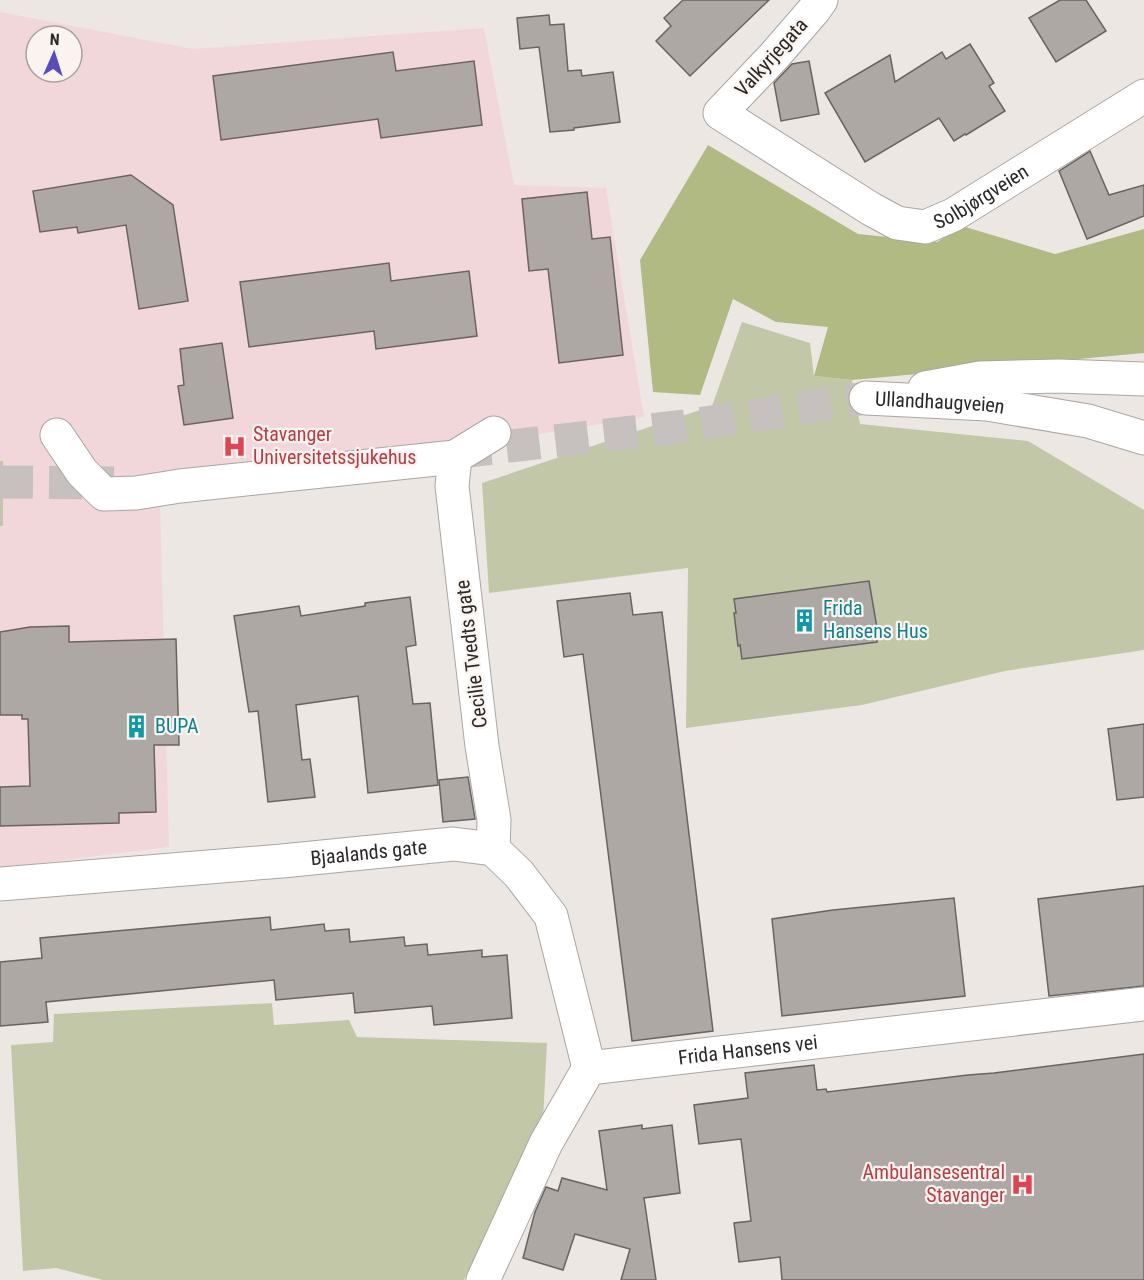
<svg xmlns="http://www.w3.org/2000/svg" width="1144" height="1280" font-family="'Roboto Condensed',sans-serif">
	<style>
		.medical { fill: #f1d7d9; fill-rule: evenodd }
		.green { fill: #c2c8a7 }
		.forest { fill: #b2ba84 }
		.building { fill: #aea8a5; stroke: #696461; stroke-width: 1.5 }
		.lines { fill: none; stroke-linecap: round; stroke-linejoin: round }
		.primary-tunnel { stroke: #c6c1be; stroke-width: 33; stroke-dasharray: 33 16; stroke-linecap: butt }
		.minor-casing { stroke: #aaa5a2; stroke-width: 35 }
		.primary-casing { stroke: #aaa5a2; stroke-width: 35 }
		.minor { stroke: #fff; stroke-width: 33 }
		.primary { stroke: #fff; stroke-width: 33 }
		.labels { text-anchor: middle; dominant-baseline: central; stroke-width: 4.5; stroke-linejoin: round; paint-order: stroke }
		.street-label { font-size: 20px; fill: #2b2827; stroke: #faf4f1 }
		.health-label { font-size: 20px; fill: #be3a42; stroke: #faf4f1; text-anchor: start }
		.culture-label { font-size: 20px; fill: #0d838f; stroke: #faf4f1; text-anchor: start }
	</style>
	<rect width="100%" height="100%" fill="#ede7e4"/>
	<path class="medical" d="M0 12 193 49 484 28 514 185 606 188 644 417 297 474 160 500 169 847 0 868ZM36 36H72V72H36Z"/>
	<g class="green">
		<polygon points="742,322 810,343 814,376 852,380 860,424 1028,441 1144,510 1144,650 1005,671 862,705 686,728 688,568 489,593 482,483 712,406"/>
		<rect x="0" y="461" width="3" height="65"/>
		<polygon points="272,1003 274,1025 349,1020 357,1037 547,1043 543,1121 464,1280 103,1280 56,1268 23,1271 11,1045 53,1042 54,1014"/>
	</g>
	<polygon class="forest" points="708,145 858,234 937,242 962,226 1055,254 1144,229 1144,353 852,380 814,376 828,327 776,322 733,299 700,395 653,392 640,260"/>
	<g class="building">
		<polygon points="683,0 769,0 690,76 656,41 671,26 664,18"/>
		<polygon points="1060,0 1086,0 1106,31 1056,62 1029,18"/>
		<polygon points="549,15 550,25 564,24 568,71 581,70 582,76 613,72 620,122 574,128 574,130 550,132 539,47 520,49 517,18"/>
		<polygon points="970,44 994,83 989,86 1005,111 966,135 965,134 954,141 939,118 865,162 825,93 890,55 895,82 942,52 946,59"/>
		<polygon points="393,52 396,71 474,61 482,125 381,138 378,119 221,140 213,76"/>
		<polygon points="809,61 819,114 781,121 774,83 792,64"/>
		<polygon points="1090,151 1109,195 1144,185 1144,216 1087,239 1059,171"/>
		<polygon points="131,175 173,205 188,301 139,309 126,225 78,233 77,227 40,232 33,191"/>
		<polygon points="587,192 592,239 610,237 623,355 559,363 548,269 529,271 522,199"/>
		<polygon points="389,263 391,281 469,271 477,336 376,349 374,331 249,347 240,282"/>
		<polygon points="222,343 233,418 184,425 178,386 184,385 180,349"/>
		<polygon points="869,581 877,628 875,628 877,642 742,659 740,645 738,646 734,613 736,613 734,599"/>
		<polygon points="630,593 633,615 662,612 713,1031 632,1041 583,654 564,657 557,601"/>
		<polygon points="410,597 416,645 406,647 413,704 430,703 438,785 368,793 358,696 296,705 302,760 310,759 315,797 268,802 258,711 249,712 234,616 299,606 301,616 365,606 365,603"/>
		<polygon points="69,626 69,642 176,639 179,745 154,745 156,812 119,813 119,823 0,826 0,787 30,786 28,719 22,719 22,715 0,715 0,632 30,627"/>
		<polygon points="1144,724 1144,797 1117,800 1108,729"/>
		<polygon points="468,777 475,819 443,822 439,780"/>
		<polygon points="1144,886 1144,986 1049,996 1038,899"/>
		<polygon points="954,898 965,996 782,1016 772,919 833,910"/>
		<polygon points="270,917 271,930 324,924 325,931 349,929 350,942 404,937 405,946 427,944 428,955 482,950 482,957 507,955 512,1018 434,1025 432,1006 355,1013 353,993 276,1000 274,980 46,1002 48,1022 0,1026 0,962 42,958 40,938"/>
		<polygon points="1144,1054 1144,1280 782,1280 780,1257 739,1262 734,1223 751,1221 741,1139 699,1144 694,1105 748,1098 745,1073 814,1065 817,1090 826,1089 827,1092 968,1075 994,1073"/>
		<polygon points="642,1125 642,1129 672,1125 680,1193 644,1198 656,1280 621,1280 630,1249 575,1234 563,1270 523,1258 535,1212 546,1187 558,1191 562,1178 607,1190 599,1131"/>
	</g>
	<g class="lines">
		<g class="primary-tunnel">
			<polyline points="458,452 685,426 866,398"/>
			<polyline points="0,482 114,483"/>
		</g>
		<defs>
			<g id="minor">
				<path id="s1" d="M821 0 814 10 775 55 720 113 871 209 897 223 925 227 953 215 1144 96"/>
				<polyline points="57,435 82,472 104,494 136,493 180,486 455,457"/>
				<polyline points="493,849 494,820 482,746 452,486 455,457 494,433"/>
				<path id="s2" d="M0 884 282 861 453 844 493 849 519 874 551 916 589 1068"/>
				<path id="s3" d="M589 1068 1144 1004"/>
				<polyline points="483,1280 546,1143 589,1068"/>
			</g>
			<g id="primary">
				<polyline points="925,388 980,378 1059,376 1144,379"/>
				<path id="s4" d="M866 398 987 404 1088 421 1144 438"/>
			</g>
		</defs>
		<use href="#minor" class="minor-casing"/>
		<use href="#primary" class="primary-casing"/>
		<use href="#minor" class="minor"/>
		<use href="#primary" class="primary"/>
	</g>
	<defs>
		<symbol id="hospital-bare" viewBox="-9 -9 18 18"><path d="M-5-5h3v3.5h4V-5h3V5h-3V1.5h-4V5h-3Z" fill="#e0444e" stroke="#faf4f1" stroke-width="2.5" paint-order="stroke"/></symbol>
		<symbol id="building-bare" viewBox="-9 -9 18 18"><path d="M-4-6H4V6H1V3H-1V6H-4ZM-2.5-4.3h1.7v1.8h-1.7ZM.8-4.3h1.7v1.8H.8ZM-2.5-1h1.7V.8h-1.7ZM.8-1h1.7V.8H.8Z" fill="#0f9aa8" stroke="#faf4f1" stroke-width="2.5" paint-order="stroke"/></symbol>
	</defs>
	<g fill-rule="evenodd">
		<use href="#hospital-bare" x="218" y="430" width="33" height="33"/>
		<use href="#building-bare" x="788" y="604" width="33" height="33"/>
		<use href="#building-bare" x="120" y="710" width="33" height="33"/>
		<use href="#hospital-bare" x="1006" y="1168" width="33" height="33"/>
	</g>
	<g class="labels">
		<g class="street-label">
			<text transform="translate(771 57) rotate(-48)">Valkyrjegata</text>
			<text stroke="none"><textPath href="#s1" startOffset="452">Solbjørgveien</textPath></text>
			<text stroke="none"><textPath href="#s4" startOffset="74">Ullandhaugveien</textPath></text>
			<text transform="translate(471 654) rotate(-97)">Cecilie Tvedts gate</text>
			<text stroke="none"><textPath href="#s2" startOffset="370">Bjaalands gate</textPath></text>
			<text stroke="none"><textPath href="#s3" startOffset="160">Frida Hansens vei</textPath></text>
		</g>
		<g class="health-label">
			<text x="253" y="434">Stavanger<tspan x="253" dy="23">Universitetssjukehus</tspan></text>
			<text x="1005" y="1172" text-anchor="end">Ambulansesentral<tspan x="1005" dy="23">Stavanger</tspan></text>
		</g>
		<g class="culture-label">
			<text x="823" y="608">Frida<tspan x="823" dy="23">Hansens Hus</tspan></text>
			<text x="155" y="726">BUPA</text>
		</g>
	</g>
	<g transform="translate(54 54) rotate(3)"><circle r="28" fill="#faf4f1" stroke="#a7a2a0" stroke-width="1.5"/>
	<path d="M0-4.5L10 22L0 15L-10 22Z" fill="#584ac2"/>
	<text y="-9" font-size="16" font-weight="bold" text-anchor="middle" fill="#2b2827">N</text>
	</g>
</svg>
